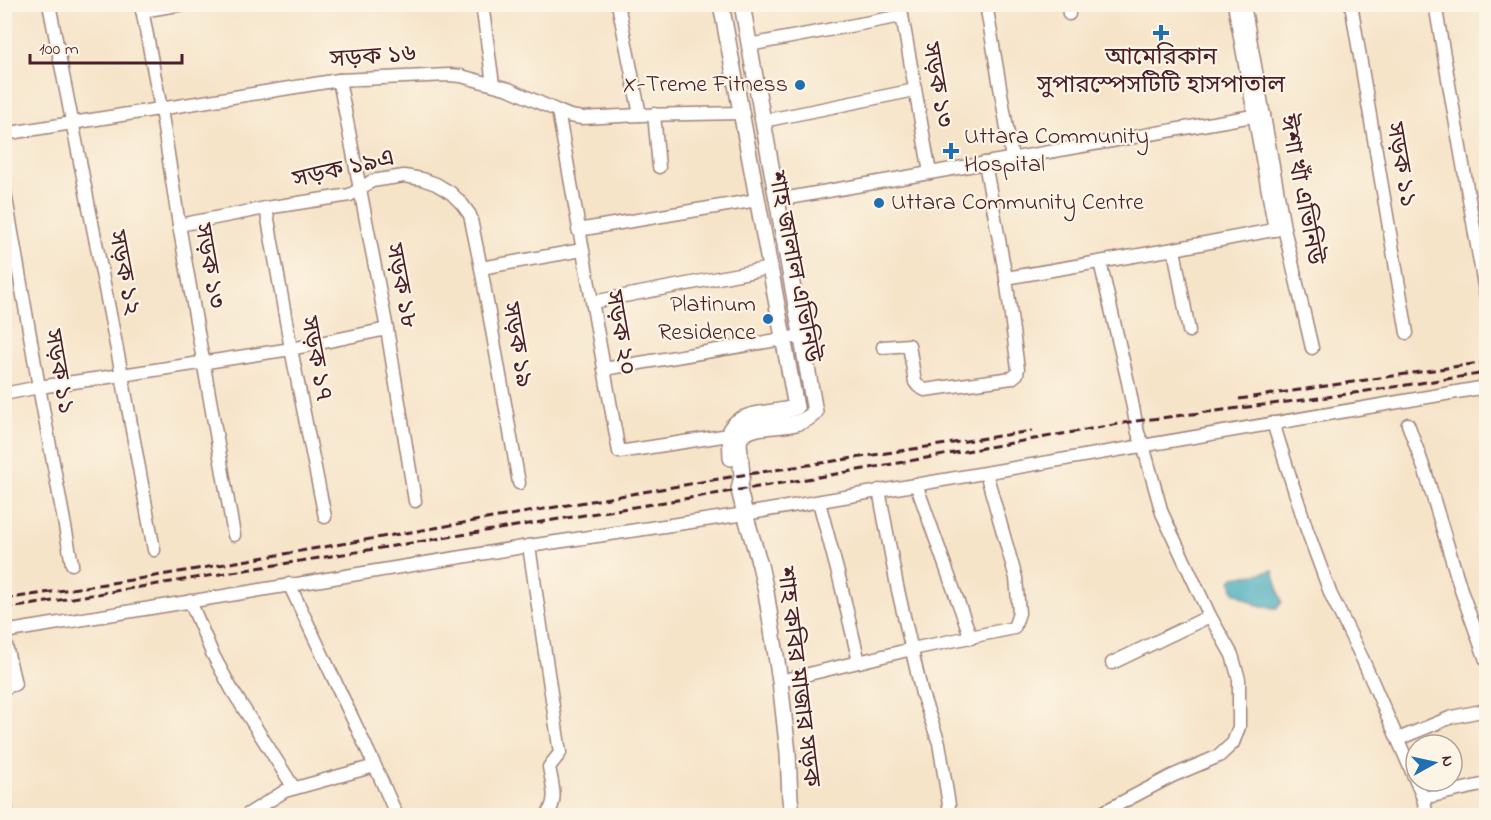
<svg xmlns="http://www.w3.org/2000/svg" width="1491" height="820" font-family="'Indie Flower','Noto Sans Bengali',sans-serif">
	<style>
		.water { fill: #3da9bc; stroke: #446474; stroke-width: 1.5 }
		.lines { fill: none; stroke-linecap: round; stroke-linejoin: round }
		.minor-casing { stroke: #a0827a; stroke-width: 15 }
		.major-casing { stroke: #a0827a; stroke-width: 18 }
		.minor { stroke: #fff; stroke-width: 12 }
		.major { stroke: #fff; stroke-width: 15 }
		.rail { stroke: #4a1f2b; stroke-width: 3; stroke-dasharray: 9 4.5; stroke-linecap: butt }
		.poi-dot { fill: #1f6fb2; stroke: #fcf5e5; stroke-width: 2 }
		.labels { text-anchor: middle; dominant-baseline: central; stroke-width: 4.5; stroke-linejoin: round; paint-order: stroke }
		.street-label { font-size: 24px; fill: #4a1f2b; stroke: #fcf5e5 }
		.poi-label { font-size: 24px; fill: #4a1f2b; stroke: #fcf5e5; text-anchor: end }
	</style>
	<rect width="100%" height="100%" fill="#fcf5e5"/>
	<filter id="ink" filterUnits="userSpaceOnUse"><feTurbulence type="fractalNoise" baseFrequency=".0167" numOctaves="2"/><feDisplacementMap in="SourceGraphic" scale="12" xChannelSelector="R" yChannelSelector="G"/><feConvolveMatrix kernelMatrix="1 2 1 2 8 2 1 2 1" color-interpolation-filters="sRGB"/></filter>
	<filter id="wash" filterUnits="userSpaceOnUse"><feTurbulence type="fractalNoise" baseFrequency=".008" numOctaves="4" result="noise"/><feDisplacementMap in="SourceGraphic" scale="24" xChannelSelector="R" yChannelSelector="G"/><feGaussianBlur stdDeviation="1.35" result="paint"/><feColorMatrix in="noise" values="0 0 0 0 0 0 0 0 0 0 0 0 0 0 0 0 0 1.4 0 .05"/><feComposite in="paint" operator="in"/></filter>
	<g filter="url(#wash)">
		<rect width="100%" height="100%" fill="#f6e4c9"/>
		<polygon class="water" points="1273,570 1282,602 1277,608 1261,607 1234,592 1231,581 1234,577 1262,573"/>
	</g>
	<g filter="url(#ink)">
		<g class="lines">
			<defs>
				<g id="minor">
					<polyline points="49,4 122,375 154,550"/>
					<polyline points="141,4 161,109 179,225 234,535"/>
					<polyline points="482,4 493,84"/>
					<polyline points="618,4 640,115"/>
					<polyline points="900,4 930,173"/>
					<polyline points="986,4 1012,158"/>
					<polyline points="1068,4 1069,14"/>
					<polyline points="1234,4 1275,230"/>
					<polyline points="1244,4 1284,228 1312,348"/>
					<polyline points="1351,4 1407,333"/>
					<polyline points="1435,4 1486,297"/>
					<polyline points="142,11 183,4"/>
					<polyline points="749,45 902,16"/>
					<polyline points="339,80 387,329 415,501"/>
					<polyline points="558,111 619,452 729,435"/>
					<polyline points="654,114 659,167"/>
					<polyline points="763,121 915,90"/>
					<polyline points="4,134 339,80 449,75 461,76 509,89 558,111 570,116 582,118 640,115 741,113"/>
					<polyline points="4,187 39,387 72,564"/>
					<polyline points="777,200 1264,114"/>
					<polyline points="266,208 291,349 325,517"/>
					<polyline points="179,225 266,208 350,195 372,181 404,176 422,179 436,184 451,193 462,204 470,215 481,268 519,483"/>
					<polyline points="578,230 757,200"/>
					<polyline points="1174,249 1189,331"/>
					<polyline points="481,268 582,250"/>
					<polyline points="1006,278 1174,249 1284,228"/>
					<polyline points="593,302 770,268"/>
					<polyline points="883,347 909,345 915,382 918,386 925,390 1012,378 1017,374 1018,369 1006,278 985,163"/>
					<polyline points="604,369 801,336"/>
					<polyline points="4,394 39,387 122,375 291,349 387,329"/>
					<polyline points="1273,423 1307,530 1331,595 1362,658 1416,781"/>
					<polyline points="1408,424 1426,474 1462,593 1486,660"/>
					<polyline points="916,484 971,638"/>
					<polyline points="879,490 897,586 922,694 939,743 949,805"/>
					<polyline points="819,502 840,581 859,662"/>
					<path d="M529 546 560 753 549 767C552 785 559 801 546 816"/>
					<polyline points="289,584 375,766"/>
					<polyline points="190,601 212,653 232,690 294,788"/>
					<polyline points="4,632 529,546 745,514 1486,387"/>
					<polyline points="4,637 15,684 4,688"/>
					<polyline points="1112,663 1210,616"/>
					<polyline points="780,681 912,649 1014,628 1019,613 1016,578 986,473"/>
					<polyline points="1398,739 1452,717 1486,710"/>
					<polyline points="1416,781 1423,798 1427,816"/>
					<polyline points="1423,798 1486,784"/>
					<polyline points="4,801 8,816"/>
					<polyline points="245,816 285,791 375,766 397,816"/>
					<polyline points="1096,816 1172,776 1219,756 1233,743 1239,727 1239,679 1232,655 1210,616 1162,513 1143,445 1138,433 1128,382 1100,262"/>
				</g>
				<g id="major">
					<path d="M721 4 796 407C776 415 741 410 730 430L731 458"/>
					<path d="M742 4 815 412C797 433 761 419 741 436L739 443 742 475 739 490 745 514 760 565 766 592 780 681 788 753 790 799 793 816"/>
				</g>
			</defs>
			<use href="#minor" class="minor-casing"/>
			<use href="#major" class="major-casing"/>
			<use href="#minor" class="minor"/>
			<use href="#major" class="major"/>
			<g class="rail">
				<polyline points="1239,399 1486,362"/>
				<polyline points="4,599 144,578 742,475 1032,431"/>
				<polyline points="4,609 813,478 1136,421 1327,397 1486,373"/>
			</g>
		</g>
	</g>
	<g class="poi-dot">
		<path d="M1158 24h6v6h6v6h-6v6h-6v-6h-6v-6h6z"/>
		<circle cx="800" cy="85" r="6"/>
		<path d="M948 142h6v6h6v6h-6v6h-6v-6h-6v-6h6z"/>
		<circle cx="879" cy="203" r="6"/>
		<circle cx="768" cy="319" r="6"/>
	</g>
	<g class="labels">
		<g class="street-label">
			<text transform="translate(373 58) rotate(-4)">সড়ক ১৬</text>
			<text transform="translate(936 85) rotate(80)">সড়ক ১৩</text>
			<text transform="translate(1400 165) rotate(80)">সড়ক ১১</text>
			<text transform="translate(344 170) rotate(-13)">সড়ক ১৯এ</text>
			<text transform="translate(1300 190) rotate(79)">ঈশা খাঁ এভিনিউ</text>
			<text transform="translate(208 266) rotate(80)">সড়ক ১৩</text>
			<text transform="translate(793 267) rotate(79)">শাহ জালাল এভিনিউ</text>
			<text transform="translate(123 273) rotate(79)">সড়ক ১২</text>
			<text transform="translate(400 286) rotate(79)">সড়ক ১৮</text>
			<text transform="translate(619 333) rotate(80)">সড়ক ২০</text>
			<text transform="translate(516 345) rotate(80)">সড়ক ১৯</text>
			<text transform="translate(315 359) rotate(79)">সড়ক ১৭</text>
			<text transform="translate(58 372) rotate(80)">সড়ক ১১</text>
			<text transform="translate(797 677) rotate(83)">শাহ কবির মাজার সড়ক</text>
		</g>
		<g class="poi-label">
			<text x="1161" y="58" text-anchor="middle">আমেরিকান<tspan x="1161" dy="28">সুপারস্পেসটিটি হাসপাতাল</tspan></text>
			<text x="788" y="85">X-Treme Fitness</text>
			<text x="964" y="137" text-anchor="start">Uttara Community<tspan x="964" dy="28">Hospital</tspan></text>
			<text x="891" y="203" text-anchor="start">Uttara Community Centre</text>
			<text x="756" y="305">Platinum<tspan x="756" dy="28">Residence</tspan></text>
		</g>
	</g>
	<rect width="1491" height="820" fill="none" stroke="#fcf5e5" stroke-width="24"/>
	<g transform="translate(1434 763) rotate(82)"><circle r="28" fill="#fcf5e5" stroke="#b59f9b" stroke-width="1.5"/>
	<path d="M0-4.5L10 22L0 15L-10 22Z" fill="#1f6fb2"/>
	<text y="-9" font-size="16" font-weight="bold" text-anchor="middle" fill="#4a1f2b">N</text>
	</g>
	<path d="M30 54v9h152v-9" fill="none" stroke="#4a1f2b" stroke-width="3"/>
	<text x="39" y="54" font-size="18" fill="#4a1f2b" stroke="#fcf5e5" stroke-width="4.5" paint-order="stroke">100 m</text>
</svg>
